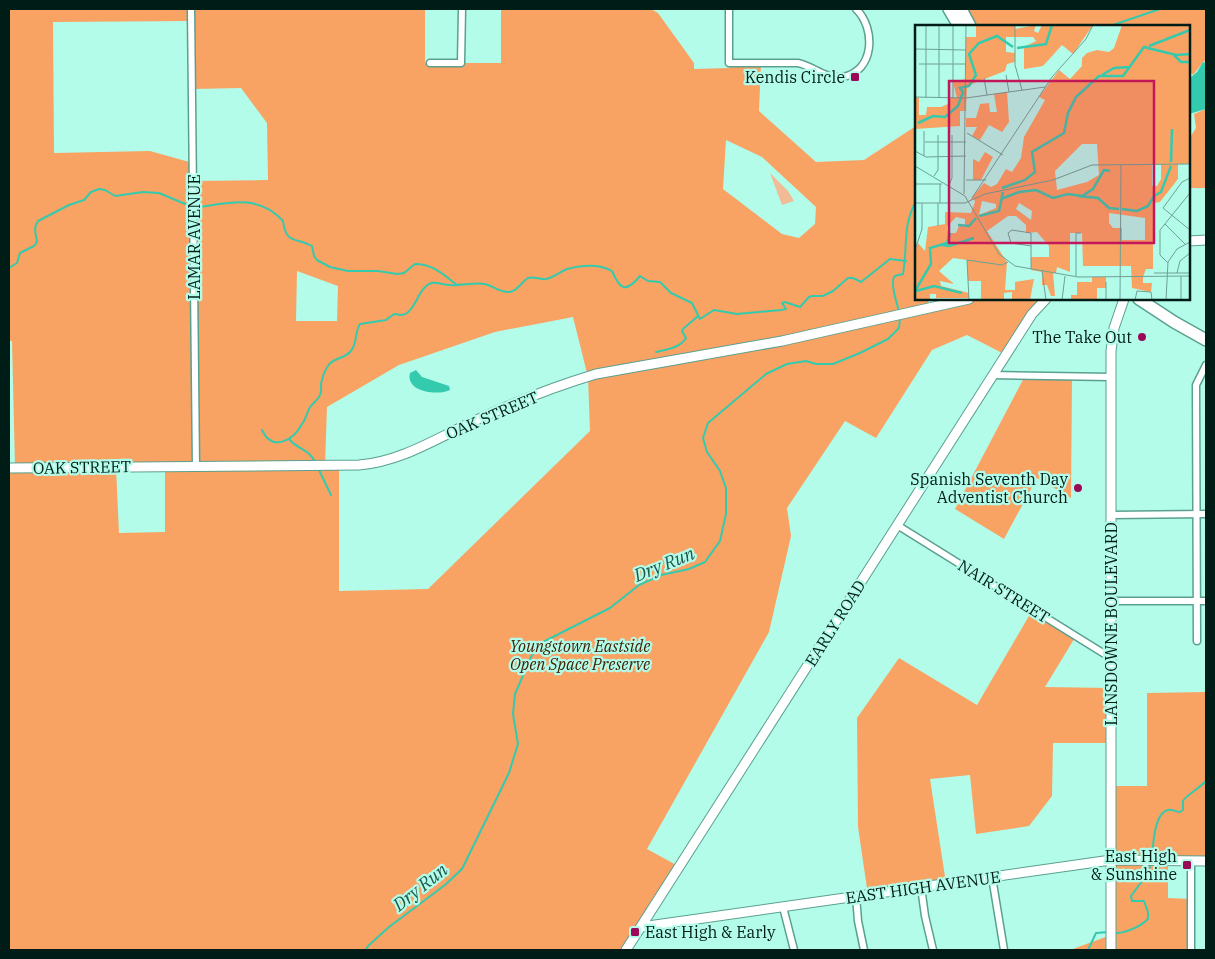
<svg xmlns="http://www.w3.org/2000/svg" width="1215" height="959" font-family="'IBM Plex Serif',serif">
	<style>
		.green { fill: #f0bb95 }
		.forest { fill: #f8a363; fill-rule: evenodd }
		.water { fill: #34caae }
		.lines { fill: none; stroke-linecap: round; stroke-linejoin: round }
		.stream { stroke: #34caae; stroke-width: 2 }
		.street-casing { stroke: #5aa090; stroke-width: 9 }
		.secondary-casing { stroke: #5aa090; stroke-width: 11 }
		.highway-casing { stroke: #5aa090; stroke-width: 14 }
		.street { stroke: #fff; stroke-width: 6 }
		.secondary { stroke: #fff; stroke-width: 9 }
		.highway { stroke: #fff; stroke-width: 11 }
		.poi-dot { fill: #9b0857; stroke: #b4fcea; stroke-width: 2 }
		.labels { text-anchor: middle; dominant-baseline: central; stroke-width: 4.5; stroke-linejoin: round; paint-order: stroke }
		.poi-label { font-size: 16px; fill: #001c16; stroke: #b4fcea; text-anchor: end }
		.street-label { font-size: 16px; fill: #001c16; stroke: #b4fcea }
		.park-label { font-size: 16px; font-style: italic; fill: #412105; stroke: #b4fcea }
		.water-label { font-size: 18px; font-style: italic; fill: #1d574b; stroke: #b4fcea }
		.inset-river { fill: none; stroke: #34caae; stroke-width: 2.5 }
		.inset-road { fill: none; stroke: #6ca295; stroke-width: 1 }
		.view { fill: #c2185b; fill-opacity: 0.15; stroke: #c2185b; stroke-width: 2.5 }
		.inset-edge { fill: none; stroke: #001c16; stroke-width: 2.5 }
	</style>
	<rect width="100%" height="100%" fill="#b4fcea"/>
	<polygon class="green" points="770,173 788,191 794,201 782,205"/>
	<g class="forest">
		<path d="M9 9H425V63H501V9H651L658 13 694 63V69L729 68V63H761L759 111 816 162 864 160 916 126V299H928L929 307 969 299H1046L1006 355 967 335 932 350 876 438 845 421 787 508 791 536 769 632 647 849 680 867 626 950H9V468L15 467 12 341H9ZM191 21 193 89 241 88 267 123 268 180 194 181 193 163 150 151 54 153 53 22ZM726 140 762 157 816 207 815 224 799 238 782 234 723 189ZM297 271 338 286 337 321H296ZM573 317 588 377 590 431 428 589 339 591V466L325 465 327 407 399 365 495 332ZM165 466V532L119 533 116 467Z"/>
		<polygon points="961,9 1206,9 1206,62 1204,61 1193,75 1189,71 1189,26 970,26"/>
		<polygon points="1206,109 1206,188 1189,188 1189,139 1196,128 1194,114"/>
		<polygon points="1025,376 1072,377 1071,498 1037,478 1004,539 955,509"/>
		<polygon points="1033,609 1076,636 1045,687 1111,688 1111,743 1053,743 1052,796 1029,826 976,834 970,775 930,779 946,883 868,895 858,827 857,718 899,658 977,705"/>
		<polygon points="1206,692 1206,861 1168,861 1168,898 1191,899 1191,950 1070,950 1111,935 1111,786 1147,786 1147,693"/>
	</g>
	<g class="water">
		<polygon points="1203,62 1206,63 1206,109 1189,114 1189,79 1197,72"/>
		<path d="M416 370 422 377 449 386 450 390C438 396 405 392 410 373Z"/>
	</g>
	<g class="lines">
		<g class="stream">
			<polyline points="1110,26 1160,9"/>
			<path d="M201 207C231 202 260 195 283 221 286 245 296 237 312 246L314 256 317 260 330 267 348 271H378L397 274 404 273 415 264C433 264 444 275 457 285"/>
			<path d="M9 268 17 263 20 253 34 246 37 242C36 234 33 228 38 221L69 205 84 200 91 192 99 189 105 190 115 196 143 192 159 193 190 206"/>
			<path d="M899 311C897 304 889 281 895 276 897 275 901 275 903 274 908 246 902 227 916 201"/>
			<path d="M656 352C667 349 680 348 686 338L682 331 683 329 698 316"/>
			<path d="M262 430C272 452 293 441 302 424 306 419 307 412 310 407 313 403 318 400 320 395 322 391 321 388 321 384 322 379 325 370 328 366 332 358 344 359 350 352 358 344 354 333 360 324L386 320 394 314C396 314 399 315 401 315 415 315 418 286 432 283 438 282 444 285 450 285 462 286 473 282 485 284 493 286 501 293 510 292 519 290 521 282 528 278 534 276 540 280 546 279 554 277 560 272 567 269 582 265 598 263 612 271 620 290 626 293 640 276L648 281 660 282 671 293 692 303 700 319 714 310 737 314 781 310 786 309 782 303 785 302 800 307 809 297 812 296H823L833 291 848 278H853L861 282 890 259 906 261"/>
			<path d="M289 439C298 450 308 448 315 462"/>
			<polyline points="318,468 331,495"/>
			<path d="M1152 858C1153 846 1154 813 1168 810 1172 809 1176 812 1180 812L1183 810C1183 807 1183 804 1183 801 1184 797 1201 787 1206 781"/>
			<path d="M1113 933C1124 934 1140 927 1148 919V912L1144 901H1132L1131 896 1148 873 1151 862"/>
			<polyline points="366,950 368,946 389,927 445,885 462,869 509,773 518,744 513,714 515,694 532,655 545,641 610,608 639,585 661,575 689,569 705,562 720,541 726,514 726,488 720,471 707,452 703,438 708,423 766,374 787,364 806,361 816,364 833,364 860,353 888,339 899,328 900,318"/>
			<polyline points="1088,950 1096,933 1109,932"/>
		</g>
		<defs>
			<g id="street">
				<polyline points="191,9 196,466"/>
				<path d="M729 9V63H798C813 66 825 79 842 77 875 72 876 28 856 9"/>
				<polyline points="430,63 461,63 462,9"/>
				<polyline points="992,375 1111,377"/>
				<polyline points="1111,515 1206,514"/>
				<polyline points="897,525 1111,658"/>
				<polyline points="1111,601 1206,601"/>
				<polyline points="1197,641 1196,385 1206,365"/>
				<polyline points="1191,861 1191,950"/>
				<polyline points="992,877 1004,950"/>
				<polyline points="921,887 925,916 933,950"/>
				<polyline points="856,896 858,921 864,950"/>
				<polyline points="783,907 794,950"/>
			</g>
			<g id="secondary">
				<polyline points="1189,241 1206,240"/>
				<path d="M9 468 359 465C399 462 434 440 470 423 510 404 553 387 596 374L782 341 969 299"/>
				<polyline points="641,927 1111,860 1206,861"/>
				<polyline points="626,950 1032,314 1046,299"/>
				<polyline points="1111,950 1111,351 1114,328 1124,299"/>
			</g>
			<g id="highway">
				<polyline points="949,9 959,26"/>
				<polyline points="961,9 970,26"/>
				<polyline points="1139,299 1174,322 1206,340"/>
			</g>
		</defs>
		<use href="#street" class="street-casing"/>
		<use href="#secondary" class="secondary-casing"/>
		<use href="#highway" class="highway-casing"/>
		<use href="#street" class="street"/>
		<use href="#secondary" class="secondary"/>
		<use href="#highway" class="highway"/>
	</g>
	<g class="poi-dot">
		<rect x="850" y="72" width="10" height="10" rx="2.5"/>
		<circle cx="1142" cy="337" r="5"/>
		<circle cx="1078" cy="488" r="5"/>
		<rect x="1182" y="860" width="10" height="10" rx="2.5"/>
		<rect x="630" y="927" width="10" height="10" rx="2.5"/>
	</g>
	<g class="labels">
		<g class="poi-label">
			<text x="845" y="77">Kendis Circle</text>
			<text x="1132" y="337">The Take Out</text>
			<text x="1068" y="479">Spanish Seventh Day<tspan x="1068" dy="18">Adventist Church</tspan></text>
			<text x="1177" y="856">East High<tspan x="1177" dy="18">&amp; Sunshine</tspan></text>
			<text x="645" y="932" text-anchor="start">East High &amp; Early</text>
		</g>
		<g class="street-label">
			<text transform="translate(194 237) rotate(-90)">LAMAR AVENUE</text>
			<text transform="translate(492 415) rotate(-23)">OAK STREET</text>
			<text transform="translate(82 467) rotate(-1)">OAK STREET</text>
			<text transform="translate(1004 591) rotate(32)">NAIR STREET</text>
			<text transform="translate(835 623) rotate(-58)">EARLY ROAD</text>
			<text transform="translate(1111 624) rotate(-90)">LANSDOWNE BOULEVARD</text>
			<text transform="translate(923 887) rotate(-8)">EAST HIGH AVENUE</text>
		</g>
		<g class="park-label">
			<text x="580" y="646">Youngstown Eastside<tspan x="580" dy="18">Open Space Preserve</tspan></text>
		</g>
		<g class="water-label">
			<text transform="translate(664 564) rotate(-22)">Dry Run</text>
			<text transform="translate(420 887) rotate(-39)">Dry Run</text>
		</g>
	</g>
	<g transform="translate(915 25)">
		<rect width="275" height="275" fill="#b4fcea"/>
		<path d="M61 0H100V4L121 0 119 6 123 8 127 0H178L158 29 147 20 128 41 109 44V22L121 16 118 12H91V27L100 28V37L92 39 90 46 52 61 51 86H45V101L0 104V72L4 73V90H11L12 82H26L33 79V73H42L38 57 51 54V12H61ZM207 0H275V139H263V154L245 177 238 178V244H231L228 252V258H237L236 267 217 263 216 241H168L167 208H155V247L142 242 141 248H138L140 271H136L132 260H127V247L116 245V232H134V221L122 207 111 208V200L101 191H93L72 206 92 237 90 265H100V257L119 254 115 275H97V267L89 268V275H66V256H53L52 235 38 233 24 246 39 259 25 256 26 261 54 268V273H21V269H15V275H0V225L3 218 10 226 13 202 30 199V187L56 188 60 177 59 174 55 175 69 158 76 162 82 159 91 144 97 147 106 133 109 112 130 75 124 72 144 45 155 54 167 41V33L172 28 182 25 194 27 199 23ZM167 119H182L184 150 172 157 142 165 140 146ZM237 139 246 140V154L242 161H237ZM67 176 81 179V183L64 190ZM104 178 117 186 116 195 101 184ZM194 188 230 193V215H207V203H198L194 198ZM41 192 50 194V201H44L41 208H33L32 202ZM92 67 94 97 87 107 74 100 65 115 57 111 62 102H51V93H61L65 79 74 78 75 87H82L79 69ZM70 127 78 132 66 155H58V134L64 137ZM177 252H191V263H182V275H156V270H162V257H177Z" fill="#f8a363" fill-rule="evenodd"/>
		<path class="inset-river" d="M234 21 275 5M102 23 131 19 137 0M259 30 266 37H275M187 50 199 43 214 42M3 98 18 91 30 92 43 81 48 67 45 63 54 61 61 50 54 29 64 18 82 11 98 22M256 137 257 104M87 163 110 155 120 147 117 127 149 108 153 88 161 72 184 51H208L229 22 261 30 275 29M163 171 183 173 194 183 204 184M86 174 104 167 121 165 138 173 153 169 167 171 178 164 189 145 195 146M207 184 222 186 233 181 239 171 246 167 256 141M64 191 84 186 88 167M43 200 54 201 61 193M27 220 34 221 59 213M0 266 16 239 15 223 32 218 35 208M1 266 19 261 47 268"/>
		<path class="inset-road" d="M11 0V73M24 0V73M38 0V73M100 0V40L107 65M0 24 51 25M4 39H51M91 50 94 67M69 53 72 70M0 72 51 73 130 62M9 106V131M52 108 88 130M10 117H51M0 126 11 132 51 131M0 141 50 171 84 229 100 241 163 252 275 251M19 151 23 145V110M51 155H71M0 159H27M25 159V178M34 160 37 153V110M49 169 51 0M57 173 137 52 171 14 178 0M0 178H50L70 169 138 155 177 140 275 139M23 178V201M248 183 267 157 275 153M248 183 275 205M250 199 270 219M0 225 7 204V178M253 238 245 230V205L275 168M116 244V208L97 205 93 208 96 218 116 221M127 246 131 275M239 248H275M262 248 265 236 275 228M161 251V208H166M266 251V275M191 257V275M54 275 52 235 87 240 93 237M147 275 150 251M205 275 206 140M220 275 222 266 236 267 237 275M251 275 253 237 262 224 275 217"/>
		<path class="view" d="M34 56H239V218H34Z"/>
		<rect width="275" height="275" class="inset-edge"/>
	</g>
	<rect width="1215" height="959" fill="none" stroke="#001c16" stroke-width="20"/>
</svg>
